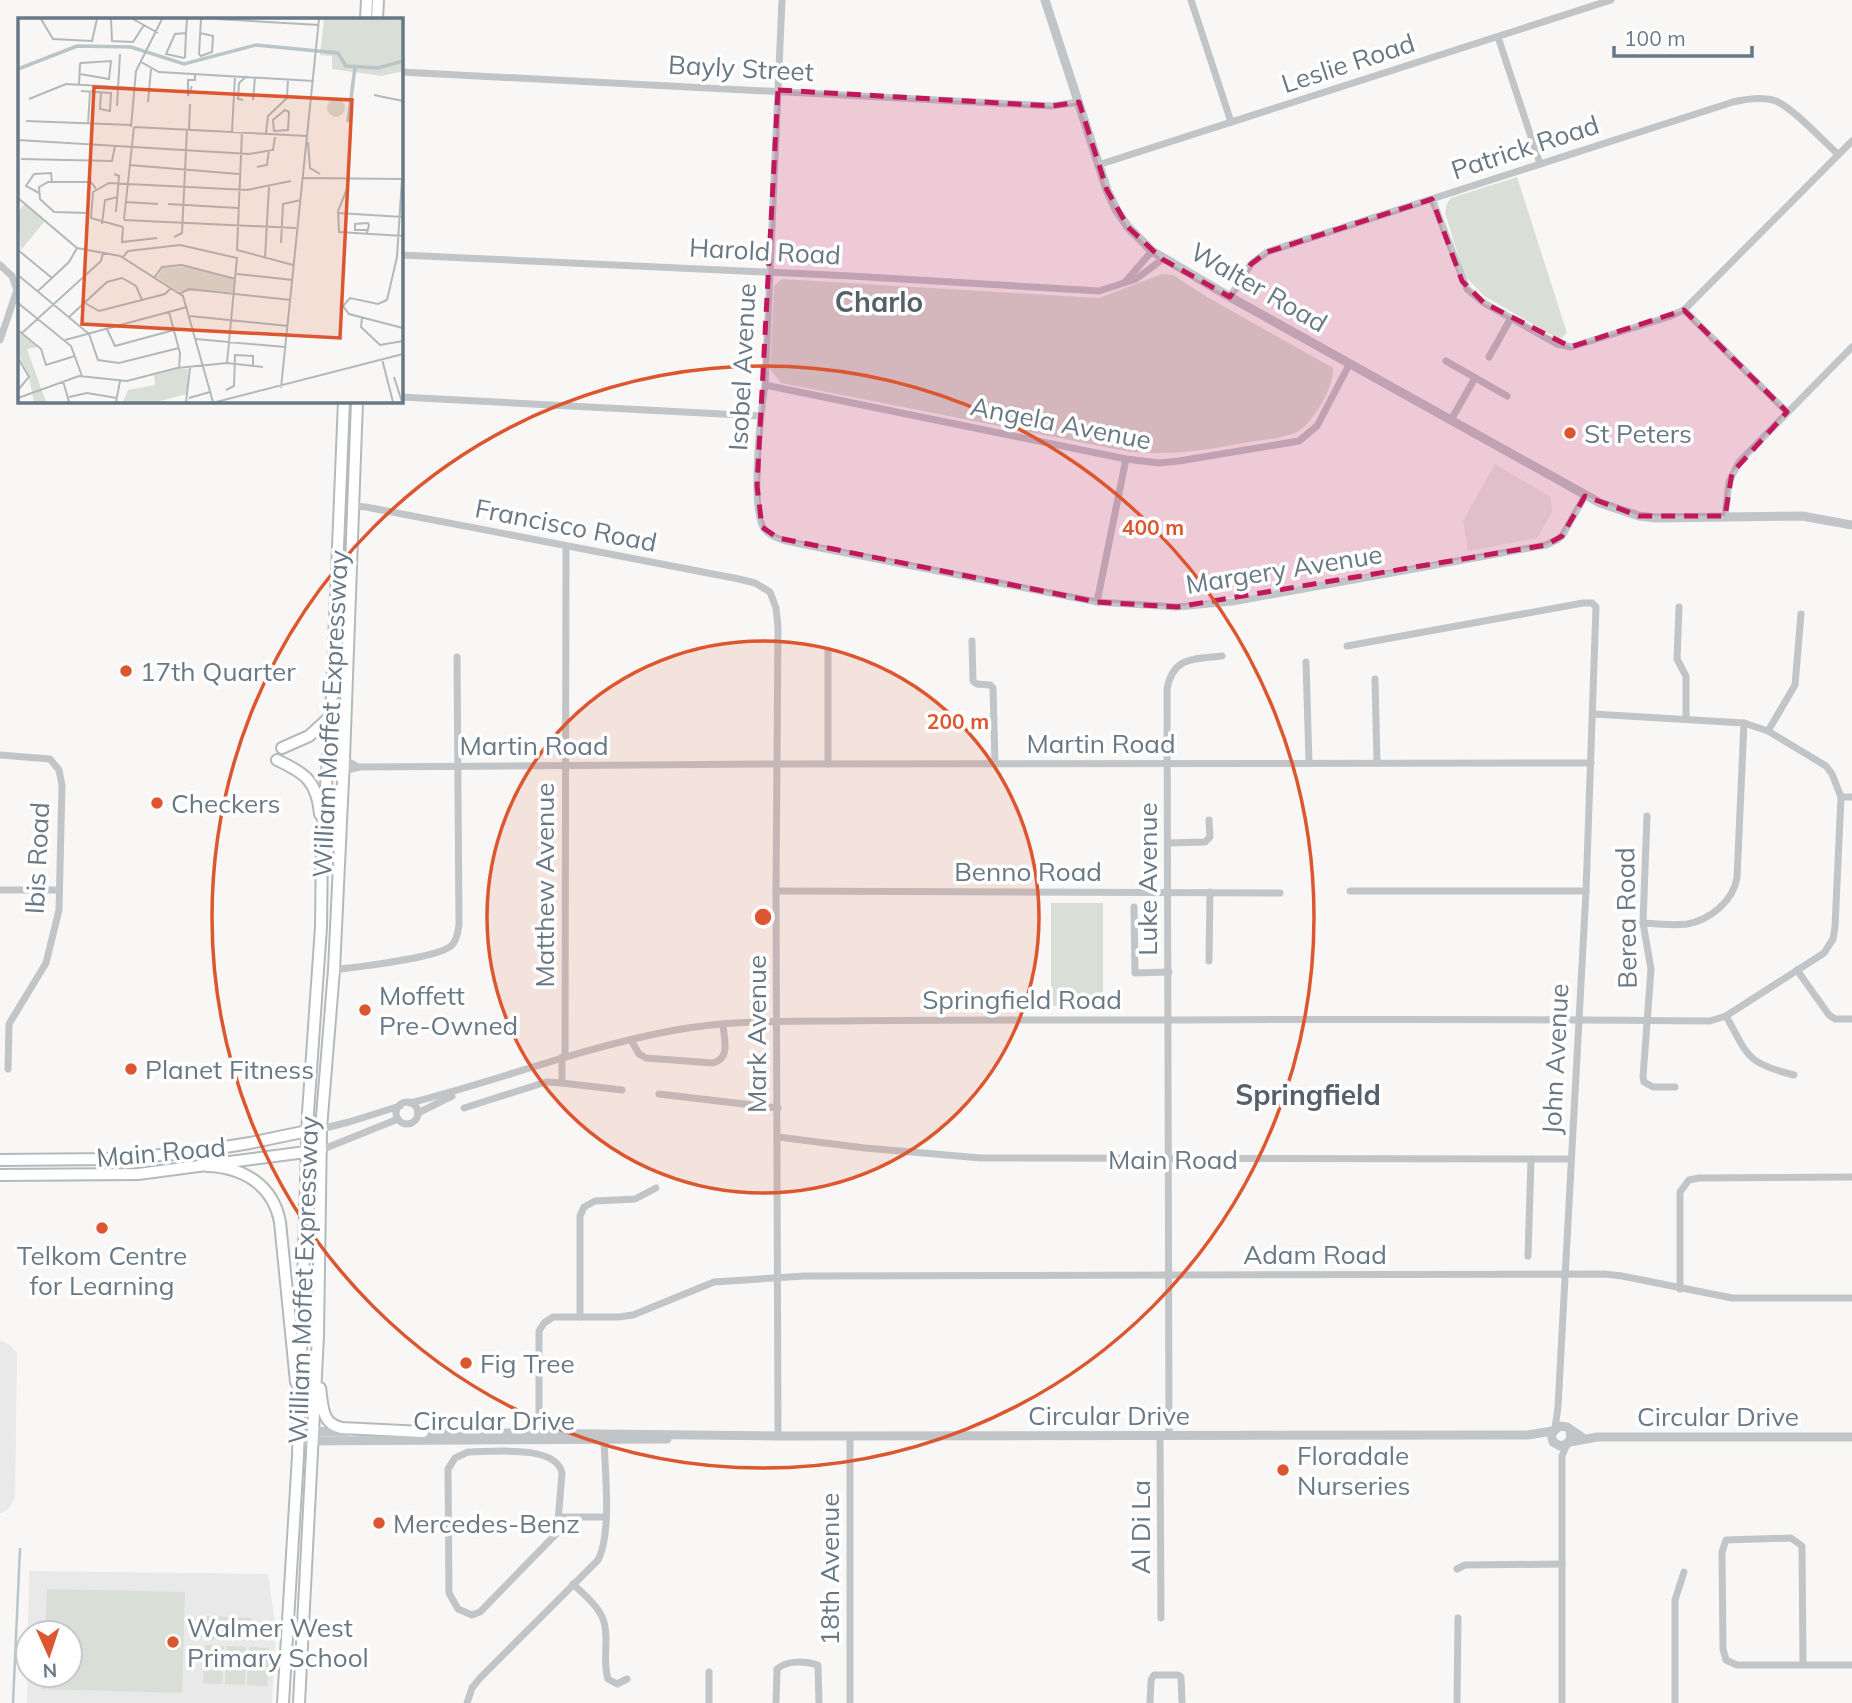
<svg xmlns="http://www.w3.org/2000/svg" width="1852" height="1703" font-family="Mulish,sans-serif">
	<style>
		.built { fill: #e8e9e8 }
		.park { fill: #d9ded6 }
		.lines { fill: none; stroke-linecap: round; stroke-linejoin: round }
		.stream { stroke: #bac5c9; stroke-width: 2.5 }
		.secondary-casing { stroke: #b3b9bd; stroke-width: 14 }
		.primary-casing { stroke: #b4b9bc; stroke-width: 14 }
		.minor { stroke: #c1c5c8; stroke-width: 7 }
		.tertiary { stroke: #c1c5c8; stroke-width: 9 }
		.secondary { stroke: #fff; stroke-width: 10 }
		.primary { stroke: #fff; stroke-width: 10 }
		.marked { fill: #c2185b; fill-opacity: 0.2; stroke: #c2185b; stroke-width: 5; stroke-dasharray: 14 9; stroke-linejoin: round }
		.ring { fill: none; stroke: #dc5630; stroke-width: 3.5 }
		.poi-dot { fill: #dc5630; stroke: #fff; stroke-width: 2.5 }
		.labels { text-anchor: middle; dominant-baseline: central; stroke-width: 7; stroke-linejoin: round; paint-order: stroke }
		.street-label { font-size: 26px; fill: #687885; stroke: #fff }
		.poi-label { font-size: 26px; fill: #687885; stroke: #fff; text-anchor: start }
		.neighbourhood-label { font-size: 28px; font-weight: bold; fill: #55616a; stroke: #fff }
		.inset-river { fill: none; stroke: #bac5c9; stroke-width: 3.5 }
		.inset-road { fill: none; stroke: #b1b9be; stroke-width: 2 }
		.view { fill: #dc5630; fill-opacity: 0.15; stroke: #dc5630; stroke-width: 3.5 }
		.inset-edge { fill: none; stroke: #687885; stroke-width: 3.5 }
		.centre { fill: #dc5630; stroke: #fff; stroke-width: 3.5 }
		.ring-label { font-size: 21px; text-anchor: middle; font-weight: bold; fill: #dc5630; stroke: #fff; stroke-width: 7; stroke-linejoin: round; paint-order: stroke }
	</style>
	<rect width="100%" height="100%" fill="#f8f7f5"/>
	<g class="built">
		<polygon points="1495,464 1551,497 1552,512 1537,538 1468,551 1463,521"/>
		<polygon points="0,1340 10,1345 17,1353 15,1498 9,1508 2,1513 0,1513"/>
		<polygon points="29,1571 268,1574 276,1628 272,1703 27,1703 28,1650 28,1675 70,1675 70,1633 28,1633"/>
	</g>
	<g class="park">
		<polygon points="1517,177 1567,333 1560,340 1484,296 1467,278 1462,268 1445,213 1447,203 1451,198"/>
		<path d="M1162 274 1173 275 1207 297 1333 368C1335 385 1313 424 1297 432 1281 439 1261 440 1244 443 1199 451 1171 456 1125 451L781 383 770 369 774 286 782 279 1099 298Z"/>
		<rect x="1051" y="903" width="52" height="103"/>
		<polygon points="47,1589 185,1592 182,1693 42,1689 43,1675 70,1675 70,1633 45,1633"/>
		<polygon points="207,1616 252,1618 251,1641 206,1639"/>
		<polygon points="205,1645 224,1646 222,1684 203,1683"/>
		<polygon points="227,1646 246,1647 245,1685 225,1684"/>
		<polygon points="249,1647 269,1648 267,1686 247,1685"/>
	</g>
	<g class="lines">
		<polyline class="stream" points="13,1703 20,1549"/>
		<defs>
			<g id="secondary">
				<polyline points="0,1160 108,1159 188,1153 250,1143 317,1129"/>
				<polyline points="0,1175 138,1174 321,1150"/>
			</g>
			<g id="primary">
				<polyline points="366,19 367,0"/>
				<polyline points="377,19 378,0"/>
				<polyline points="282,748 309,736 331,716"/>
				<path d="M277 760C305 773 317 781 320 814"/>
				<path d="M207 1166C243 1167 273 1185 280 1222L296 1382"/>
				<path d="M320 1388C323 1406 321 1424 342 1428L423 1432"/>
				<polyline points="283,1703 298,1456 308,1113 321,927 322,841 331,716 344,401"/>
				<polyline points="299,1703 318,1336 321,1129 334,970 344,759 357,401"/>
			</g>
		</defs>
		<use href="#secondary" class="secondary-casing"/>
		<use href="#primary" class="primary-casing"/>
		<g class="minor">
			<path d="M782 0 765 385C761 410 749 512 765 530 775 541 796 543 810 546L1097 602 1177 607 1232 602 1546 545 1557 540 1562 536 1585 496"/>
			<polyline points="1191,0 1231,122"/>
			<polyline points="1498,37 1540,164"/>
			<polyline points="401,72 1052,106 1079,102"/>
			<polyline points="1098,165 1611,0"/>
			<polyline points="1432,199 1467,289 1484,303 1557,344 1571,347 1668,317 1684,310 1852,141"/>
			<polyline points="401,255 851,276 1099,291 1136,279 1164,258"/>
			<polyline points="0,265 12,276 17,290 0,340"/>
			<polyline points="1126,281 1152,251"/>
			<path d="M1230 297 1251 264 1267 252 1733 102C1746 99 1762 96 1776 101 1794 109 1822 140 1838 154"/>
			<polyline points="1684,310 1787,412"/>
			<polyline points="1489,357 1511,318"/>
			<polyline points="1446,361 1507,396"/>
			<polyline points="765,385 1126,459 1159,463 1179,461 1299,441 1317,426 1350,363"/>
			<polyline points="401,397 760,416"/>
			<polyline points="1451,420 1475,378"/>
			<polyline points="351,506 366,507 739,579 755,583 770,592 776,608 778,627 776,891 778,1436"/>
			<polyline points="1725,516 1729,482 1739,462 1852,347"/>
			<polyline points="1097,602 1126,459"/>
			<polyline points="1679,607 1677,659 1686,676 1686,718"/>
			<polyline points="972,641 973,681 977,684 990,685 993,688 995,764"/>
			<polyline points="1347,646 1583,603 1592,603 1596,607 1586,891 1558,1407 1555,1428"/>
			<polyline points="828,651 828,764"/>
			<polyline points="1306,662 1309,763"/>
			<polyline points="1375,679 1377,763"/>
			<polyline points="1768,731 1795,685 1801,614"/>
			<polyline points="0,755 50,759 59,770 62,785 59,910 46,963 9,1024 8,1069"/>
			<polyline points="328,756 344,759 358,767"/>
			<polyline points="327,767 344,771 359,767 779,764 1591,763"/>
			<polyline points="1841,797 1852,797"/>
			<polyline points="1647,816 1643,923 1651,969 1643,1077 1644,1082 1653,1087 1675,1087"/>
			<polyline points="1168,843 1205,842 1210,837 1209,820"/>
			<polyline points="0,890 59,890"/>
			<polyline points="776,891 1280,893"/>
			<polyline points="1350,891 1586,891"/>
			<polyline points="1134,907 1135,973 1169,972"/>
			<path d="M1643 923C1657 924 1673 926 1687 924 1710 920 1733 901 1737 878L1744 723"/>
			<polyline points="1209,961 1210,892"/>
			<path d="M334 970C355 967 441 958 452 945 457 940 458 931 459 925L457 657"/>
			<polyline points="1797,970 1829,1015 1835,1019 1852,1019"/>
			<path d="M1726 1016C1749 1057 1746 1063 1794 1075"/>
			<path d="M631 1040 639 1054 646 1058 713 1063C731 1058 724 1039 723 1024"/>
			<polyline points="565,1056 566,547"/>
			<polyline points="562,1057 562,1083 622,1090"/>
			<polyline points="659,1094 778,1108"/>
			<circle cx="407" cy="1113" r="11"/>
			<path d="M410 1103C497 1081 581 1048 670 1031 725 1020 784 1021 840 1021 908 1020 976 1020 1045 1020 1266 1020 1488 1018 1710 1021L1726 1016 1824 953 1833 939 1835 927 1841 797 1832 774 1826 766 1768 731 1744 723 1593 714"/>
			<polyline points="464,1108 546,1082 562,1083"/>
			<polyline points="418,1113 452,1096"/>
			<polyline points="321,1129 349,1122 400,1106"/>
			<polyline points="778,1137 865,1148 981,1158 1570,1159"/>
			<polyline points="321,1150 398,1119"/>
			<polyline points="1528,1256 1531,1159"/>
			<polyline points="1680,1289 1680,1192 1689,1180 1699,1178 1852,1177"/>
			<polyline points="580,1317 580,1216 584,1207 595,1201 635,1199 656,1188"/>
			<polyline points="539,1414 539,1331 544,1323 553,1317 618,1317 633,1315 714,1282 804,1276 1604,1274 1622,1276 1732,1298 1852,1298"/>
			<polyline points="1160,1436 1161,1618"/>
			<path d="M1169 1436 1167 689C1173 656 1195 659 1222 656"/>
			<path d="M468 1452C491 1452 556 1444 562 1473L557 1533 480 1612 472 1615 458 1609 449 1593 448 1469 455 1458Z"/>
			<polyline points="559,1517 605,1517"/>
			<polyline points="1457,1569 1465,1565 1562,1564"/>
			<path d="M573 1584C582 1593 594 1602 600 1613 612 1632 601 1659 608 1679L617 1684 627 1679"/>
			<polyline points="1803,1665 1802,1546 1791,1538 1726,1540 1722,1552 1723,1649 1726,1660 1737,1665 1852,1665"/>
			<path d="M467 1703 472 1688 480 1678 598 1560C612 1534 605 1471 604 1441"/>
			<polyline points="709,1703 709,1672"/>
			<path d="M776 1703 777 1669C787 1660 806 1661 818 1665L819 1703"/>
			<polyline points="850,1703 850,1436"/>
			<polyline points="1150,1703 1151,1680 1154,1675 1178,1675 1181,1677 1182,1703"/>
			<polyline points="1457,1703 1458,1618"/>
			<polyline points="1562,1703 1562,1456 1567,1444"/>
			<polyline points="1675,1703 1675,1600 1684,1572"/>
		</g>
		<g class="tertiary">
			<polyline points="1045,0 1107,190 1117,211 1128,227 1152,251 1230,297 1600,503 1639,516 1656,518 1802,516 1852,525"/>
			<polyline points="1570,1430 1571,1438 1567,1444 1560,1446 1553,1442 1551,1434 1559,1426 1567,1427 1583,1438"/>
			<polyline points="299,1431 346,1432"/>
			<polyline points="416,1432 778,1436 1528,1435 1552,1431"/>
			<polyline points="299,1441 667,1439"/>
			<polyline points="1570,1442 1597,1437 1852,1437"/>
		</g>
		<use href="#secondary" class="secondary"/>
		<use href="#primary" class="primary"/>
	</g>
	<path class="marked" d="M778 90 1052 106 1079 102 1107 190 1128 227 1162 259 1230 297 1251 264 1267 252 1432 199 1462 281 1484 303 1571 347 1684 310 1787 412 1732 473 1725 516H1639L1585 496 1562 536 1546 545 1177 607 1097 602 778 538 762 527 757 486Z"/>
	<circle cx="763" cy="917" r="276" fill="#dc5630" fill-opacity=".12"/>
	<g class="ring">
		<circle cx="763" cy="917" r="276"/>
		<circle cx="763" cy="917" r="551"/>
	</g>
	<g class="poi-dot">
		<circle cx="1570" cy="433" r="7"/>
		<circle cx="126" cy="671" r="7"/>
		<circle cx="157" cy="803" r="7"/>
		<circle cx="365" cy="1010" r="7"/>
		<circle cx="131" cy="1069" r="7"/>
		<circle cx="102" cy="1228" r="7"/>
		<circle cx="466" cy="1363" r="7"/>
		<circle cx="1283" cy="1470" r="7"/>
		<circle cx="379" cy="1523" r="7"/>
		<circle cx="173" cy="1642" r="7"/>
	</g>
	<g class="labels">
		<g class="street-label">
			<text transform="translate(1348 63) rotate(-18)">Leslie Road</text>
			<text transform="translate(741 68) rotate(3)">Bayly Street</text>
			<text transform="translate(1525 147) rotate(-18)">Patrick Road</text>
			<text transform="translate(765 251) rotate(3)">Harold Road</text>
			<text transform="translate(1259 287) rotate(30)">Walter Road</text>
			<text transform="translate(742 367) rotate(-87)">Isobel Avenue</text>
			<text transform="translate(1061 423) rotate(11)">Angela Avenue</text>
			<text transform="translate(566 525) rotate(11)">Francisco Road</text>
			<text transform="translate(1284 569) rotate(-9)">Margery Avenue</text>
			<text transform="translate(330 714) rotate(-87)">William Moffet Expressway</text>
			<text x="1101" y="743">Martin Road</text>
			<text x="534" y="745">Martin Road</text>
			<text transform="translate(37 858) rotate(-87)">Ibis Road</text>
			<text x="1028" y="871">Benno Road</text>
			<text transform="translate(1147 879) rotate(-90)">Luke Avenue</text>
			<text transform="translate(544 885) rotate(-90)">Matthew Avenue</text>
			<text transform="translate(1626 918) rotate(-91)">Berea Road</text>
			<text x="1022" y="999">Springfield Road</text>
			<text transform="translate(756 1034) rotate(-90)">Mark Avenue</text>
			<text transform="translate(1555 1059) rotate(-87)">John Avenue</text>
			<text transform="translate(161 1152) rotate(-5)">Main Road</text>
			<text x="1173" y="1159">Main Road</text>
			<text x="1315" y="1254">Adam Road</text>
			<text transform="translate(303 1280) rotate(-88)">William Moffet Expressway</text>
			<text x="1109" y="1415">Circular Drive</text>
			<text x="1718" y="1416">Circular Drive</text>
			<text x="494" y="1420">Circular Drive</text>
			<text transform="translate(1140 1527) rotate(-90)">Al Di La</text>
			<text transform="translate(829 1569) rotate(-90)">18th Avenue</text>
		</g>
		<g class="poi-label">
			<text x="1584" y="433">St Peters</text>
			<text x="140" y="671">17th Quarter</text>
			<text x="171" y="803">Checkers</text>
			<text x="379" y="995">Moffett<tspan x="379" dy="30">Pre-Owned</tspan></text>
			<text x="145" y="1069">Planet Fitness</text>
			<text x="102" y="1255" text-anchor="middle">Telkom Centre<tspan x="102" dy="30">for Learning</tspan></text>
			<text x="480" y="1363">Fig Tree</text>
			<text x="1297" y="1455">Floradale<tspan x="1297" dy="30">Nurseries</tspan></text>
			<text x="393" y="1523">Mercedes-Benz</text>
			<text x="187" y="1627">Walmer West<tspan x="187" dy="30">Primary School</tspan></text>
		</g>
		<g class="neighbourhood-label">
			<text x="879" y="301">Charlo</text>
			<text x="1308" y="1094">Springfield</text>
		</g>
	</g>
	<g transform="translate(18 18)">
		<rect width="385" height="385" fill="#f8f7f5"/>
		<path d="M306 1H385V53L364 58 314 51V38L302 37ZM309 90a9 9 0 1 1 18 0a9 9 0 1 1-18 0ZM6 186 27 203 3 232 0 195ZM168 249 216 261V274L160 273 139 259 145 250ZM0 313 20 329 9 331 28 384H16L10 355 0 336ZM159 351H170L169 376 138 384H105L110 372 137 367 136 357Z" fill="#d9ded6"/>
		<path class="inset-river" d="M0 51 59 28 113 29 166 46 238 27 320 35 328 48 360 50 385 43M330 104 337 49"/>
		<path class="inset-road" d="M23 1 35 21 74 23 79 1M93 1 94 23 115 24 126 7M115 1 140 15M199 1 301 7M168 15 157 16 148 36 166 40 167 39 168 15 169 1M182 15 195 18 194 34 183 38 181 36 183 1M123 44 141 54 296 63M61 67 62 46 63 45 93 43 91 61 62 56M174 68 170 78V62H177V56M63 73 92 75H93L92 93 82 91 83 75M356 77 385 83M11 81 48 66 117 70M225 82 220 81 221 65 229 58M235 82 237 59M130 84 133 51M99 88 102 36M267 92 271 94 270 112 256 113 255 102ZM8 103 114 107M70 106 72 74M113 109 118 53 144 1M116 109 289 118M171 111 172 86M214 114 217 58M224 114 219 232 275 247M248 115 250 98 269 80 270 61M0 122 231 136 255 132 257 119M290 124 292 150 302 156M3 141 94 143 97 128M111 147 221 156M239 149 249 147 251 132M96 156 101 158 98 194M285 160 385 161M329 171 320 193 321 214 385 218M21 175 8 168 16 156 33 155 34 164M0 180 59 230 102 238 165 278 195 384M107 184 140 186M150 186 220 190M71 195 36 194 22 181 21 169 30 164H73L78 171M320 195 385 199M106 201 116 109M106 202 278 210M84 206 87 182 100 179M105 209 73 200 75 174 91 165 229 172 273 163M105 209 104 224 139 220M349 215 351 207 350 205 337 206V212H350M156 219 164 215 169 111M263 225 265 186 283 182M0 232 34 260M105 239 110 233 162 227 219 240 209 345M247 240 251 169M219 256 275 262M0 257 71 316 80 342 101 345 161 330M136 260 144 249 164 247 218 261M20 273 51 244 59 230M161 276 171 271 273 282M369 282 379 239 384 160M369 282 360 286 332 280 325 288 331 296 385 310M0 285 53 328 64 358M67 285 81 293 147 276 153 270M151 294 162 335 161 350M172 298 270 308M51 299 89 264 104 260 118 268 124 282M344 300 343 309 362 327 385 323M89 311 97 328 156 312M0 312 23 331 28 347 57 338M4 315 83 243 85 235M178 321 267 329M47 322 169 289M0 340 11 359 0 372M364 341 375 384M376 359 384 384M45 363 51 384M263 370 301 1M208 372 216 368 217 337 235 338V348M51 379 69 375 99 380M0 380 61 358 109 363 159 350 209 345 245 349M171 380 192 374M98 384 102 363M168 384 172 350M198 384 385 336"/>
		<path class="view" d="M76 69 334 82 322 320 64 306Z"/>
		<rect width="385" height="385" class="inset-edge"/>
	</g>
	<circle cx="763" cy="917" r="10" class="centre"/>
	<g class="ring-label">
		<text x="1153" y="535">400 m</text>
		<text x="958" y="729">200 m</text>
	</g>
	<g transform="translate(49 1654) rotate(177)"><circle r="33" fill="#ffffff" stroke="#c3c9ce" stroke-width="2"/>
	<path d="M0-5L12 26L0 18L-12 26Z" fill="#dc5630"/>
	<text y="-10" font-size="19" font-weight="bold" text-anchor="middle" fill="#687885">N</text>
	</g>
	<path d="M1614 46v10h138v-10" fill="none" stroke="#687885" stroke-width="3.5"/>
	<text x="1624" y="46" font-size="21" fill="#687885" stroke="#ffffff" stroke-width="5" paint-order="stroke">100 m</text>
</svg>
